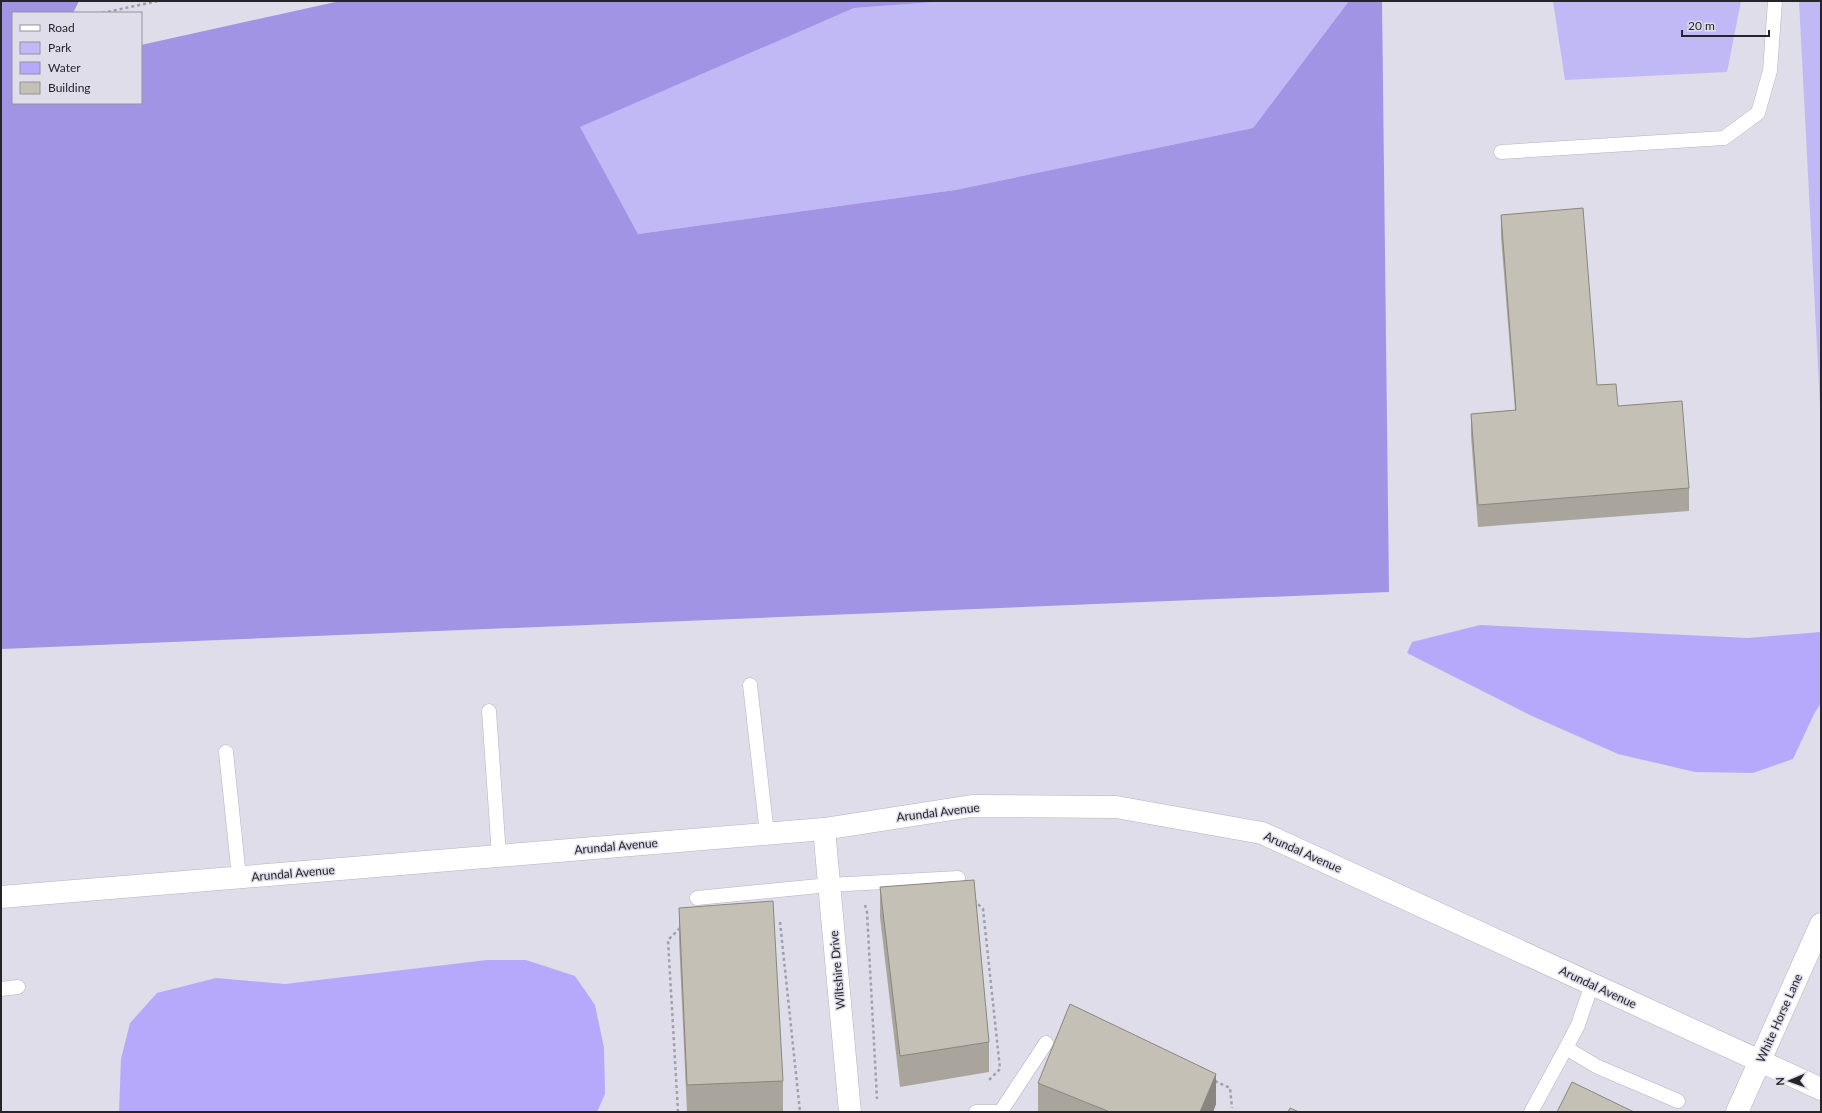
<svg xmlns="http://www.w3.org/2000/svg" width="1822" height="1113" font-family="Lato,sans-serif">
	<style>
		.green { fill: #c1b9f6 }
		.forest { fill: #a194e4 }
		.water { fill: #b6a9fb }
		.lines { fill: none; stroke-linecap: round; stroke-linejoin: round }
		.lane-casing { stroke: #b4b3be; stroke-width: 15 }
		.street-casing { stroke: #b4b3be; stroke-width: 23 }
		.path { stroke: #a1a0a9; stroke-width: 2.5; stroke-dasharray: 3 3; stroke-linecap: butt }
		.lane { stroke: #fff; stroke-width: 14 }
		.street { stroke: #fff; stroke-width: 22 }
		.wall { fill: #a9a59c }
		.shaded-wall { fill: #89867f }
		.building { fill: #c4c0b5; stroke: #89867f }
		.labels { text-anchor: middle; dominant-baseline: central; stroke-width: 3; stroke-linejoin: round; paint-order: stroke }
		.street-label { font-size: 12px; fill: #252529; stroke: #dedde9 }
	</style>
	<rect width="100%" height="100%" fill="#dedde9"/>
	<g class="green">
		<polygon points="949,1 1349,1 1253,128 955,190 638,234 579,127 854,8"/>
		<polygon points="1553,1 1741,1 1727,72 1565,80"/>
		<polygon points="1799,1 1821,1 1821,425"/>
	</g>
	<polygon class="forest" points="1,1 79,1 73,13 13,13 13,103 141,103 141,45 340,1 949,1 854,8 580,127 638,234 955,190 1253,128 1349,1 1382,1 1389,592 1,649"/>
	<g class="water">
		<polygon points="1480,625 1748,638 1821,632 1821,703 1814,714 1793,759 1753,773 1695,772 1618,754 1532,716 1407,653 1412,642"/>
		<polygon points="487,960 526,960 575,976 595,1005 604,1048 605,1094 597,1112 119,1112 121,1059 130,1023 157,993 216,978 285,984"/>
	</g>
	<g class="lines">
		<defs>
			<g id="lane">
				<polyline points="1501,152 1724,138 1758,113 1770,71 1775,1"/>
				<polyline points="750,685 767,834"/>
				<polyline points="489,711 499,856"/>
				<polyline points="226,752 239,877"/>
				<polyline points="697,898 829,885 958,878"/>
				<polyline points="1592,984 1578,1025 1566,1048 1598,1067 1678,1101"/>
				<polyline points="1,989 18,987"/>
				<polyline points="1001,1111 1046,1043"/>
				<polyline points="976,1112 1001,1112"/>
				<polyline points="1531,1112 1566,1048"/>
			</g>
			<g id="street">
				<polyline points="824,829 850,1112"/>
				<polyline points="1,897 824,829 972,806 1116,807 1262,833 1821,1089"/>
				<polyline points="1737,1112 1821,924"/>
			</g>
		</defs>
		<use href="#lane" class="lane-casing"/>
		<use href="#street" class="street-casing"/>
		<g class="path">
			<polyline points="102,13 158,1"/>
			<polyline points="1,32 13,30"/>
			<polyline points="974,900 983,909 1000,1069 987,1082"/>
			<polyline points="865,905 867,912 877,1099"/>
			<polyline points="780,922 800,1112"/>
			<polyline points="1215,1081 1230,1088 1232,1108"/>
			<polyline points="678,1112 668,940 680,928"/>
		</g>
		<use href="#lane" class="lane"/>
		<use href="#street" class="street"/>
	</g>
	<g class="wall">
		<polygon points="1501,215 1597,385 1618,406 1689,488 1689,511 1478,527 1471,436 1471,414 1515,410 1501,237"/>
		<polygon points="880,887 989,1042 989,1072 900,1087 880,917"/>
		<polygon points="679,908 783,1081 783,1112 687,1112 679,939"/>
		<polygon points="1038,1083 1216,1104 1213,1112 1038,1112"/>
	</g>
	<polygon class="shaded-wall" points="1216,1074 1216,1104 1213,1112 1200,1112"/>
	<g class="building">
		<polygon points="1583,208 1597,385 1616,384 1618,406 1682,401 1689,488 1478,505 1471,414 1516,410 1501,215"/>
		<polygon points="974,880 989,1042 900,1056 880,887"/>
		<polygon points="773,901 783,1081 687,1085 679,908"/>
		<polygon points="1070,1004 1216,1074 1200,1112 1110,1112 1038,1083"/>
		<polygon points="1572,1082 1634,1112 1557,1112"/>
		<polygon points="1290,1108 1299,1112 1288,1112"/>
	</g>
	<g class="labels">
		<g class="street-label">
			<text transform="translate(938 812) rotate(-7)">Arundal Avenue</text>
			<text transform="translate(616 846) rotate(-5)">Arundal Avenue</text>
			<text transform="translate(1303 852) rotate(24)">Arundal Avenue</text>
			<text transform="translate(293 873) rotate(-5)">Arundal Avenue</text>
			<text transform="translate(837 970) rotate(-95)">Wiltshire Drive</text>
			<text transform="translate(1598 987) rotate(25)">Arundal Avenue</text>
			<text transform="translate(1779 1018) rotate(-66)">White Horse Lane</text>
		</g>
	</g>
	<rect width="1822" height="1113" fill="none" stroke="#252529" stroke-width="4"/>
	<rect x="12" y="12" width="130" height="92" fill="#dedde9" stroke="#94939c"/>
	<rect x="20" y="25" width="20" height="6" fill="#ffffff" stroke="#94939c"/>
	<text x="48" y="32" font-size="12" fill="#252529">Road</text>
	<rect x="20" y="42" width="20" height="12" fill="#c1b9f6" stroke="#94939c"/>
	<text x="48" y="52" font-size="12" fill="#252529">Park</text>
	<rect x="20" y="62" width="20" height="12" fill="#b6a9fb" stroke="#94939c"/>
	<text x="48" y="72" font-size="12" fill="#252529">Water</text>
	<rect x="20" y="82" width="20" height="12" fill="#c4c0b5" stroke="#94939c"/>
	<text x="48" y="92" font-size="12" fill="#252529">Building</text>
	<g transform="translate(1790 1081) rotate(268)" stroke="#dedde9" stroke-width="3" paint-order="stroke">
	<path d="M0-3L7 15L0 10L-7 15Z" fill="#252529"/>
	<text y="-6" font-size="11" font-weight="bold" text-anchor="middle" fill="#252529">N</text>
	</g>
	<path d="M1682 30v6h87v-6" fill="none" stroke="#252529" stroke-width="2"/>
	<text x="1688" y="30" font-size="12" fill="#252529" stroke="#dedde9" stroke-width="3" paint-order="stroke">20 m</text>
</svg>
